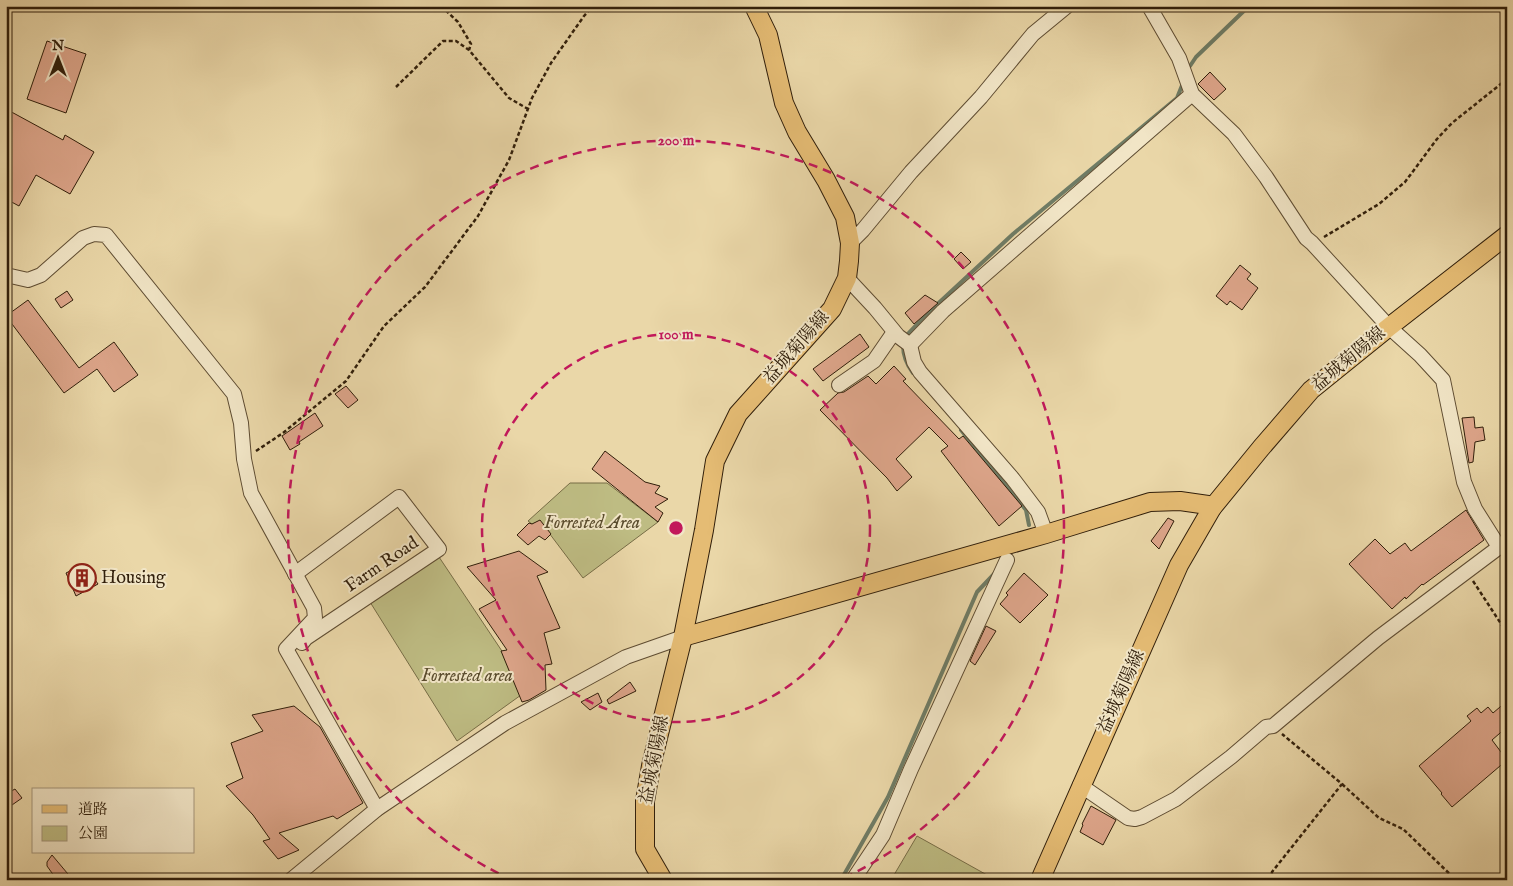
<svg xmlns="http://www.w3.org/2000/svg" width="1513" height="886" font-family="'IM FELL English','Noto Serif JP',serif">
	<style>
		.green { fill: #bebc83; stroke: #776d46 }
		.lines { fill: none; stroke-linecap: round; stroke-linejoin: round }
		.stream { stroke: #6f7c65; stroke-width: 4 }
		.building { fill: #dda58a; stroke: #301e0a }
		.minor-casing { stroke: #5e4c32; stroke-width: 16 }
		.major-casing { stroke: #301e0a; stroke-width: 20 }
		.path { stroke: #301e0a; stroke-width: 2.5; stroke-dasharray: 4 2.5; stroke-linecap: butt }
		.minor { stroke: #f1e5c6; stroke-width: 14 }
		.major { stroke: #e5bc74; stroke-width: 18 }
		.ring { fill: none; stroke: #c2185b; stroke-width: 2.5; stroke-dasharray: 9 6 }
		.labels { text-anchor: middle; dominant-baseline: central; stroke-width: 4; stroke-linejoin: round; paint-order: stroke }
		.street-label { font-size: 18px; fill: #301e0a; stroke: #f1e5c6 }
		.park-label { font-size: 18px; font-style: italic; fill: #5b4d2e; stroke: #f1e5c6 }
		.poi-label { font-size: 18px; fill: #301e0a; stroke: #f1e5c6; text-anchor: start }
		.centre { fill: #c2185b; stroke: #f1e5c6; stroke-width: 2.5 }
		.ring-label { font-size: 15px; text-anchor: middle; font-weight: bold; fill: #c2185b; stroke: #f1e5c6; stroke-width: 4; stroke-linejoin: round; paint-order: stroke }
	</style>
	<rect width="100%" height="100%" fill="#ead7a8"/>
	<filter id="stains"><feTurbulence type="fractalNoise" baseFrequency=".004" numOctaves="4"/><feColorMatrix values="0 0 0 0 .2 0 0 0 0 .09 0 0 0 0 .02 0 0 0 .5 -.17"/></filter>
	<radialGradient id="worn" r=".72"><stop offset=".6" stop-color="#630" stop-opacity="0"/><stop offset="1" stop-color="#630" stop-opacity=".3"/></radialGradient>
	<g class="green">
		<polygon points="570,483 607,483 658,522 583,578 540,521 532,524 528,521"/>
		<polygon points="437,554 528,690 457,741 370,602"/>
		<polygon points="917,836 996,880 891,880"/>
	</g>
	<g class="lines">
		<g class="stream">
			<polyline points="1190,66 1196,57 1249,6"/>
			<polyline points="906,336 930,311 1013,234 1177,98 1183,83"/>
			<path d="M903 345C903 355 907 365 913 373"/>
			<polyline points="961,430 1026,510 1029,525"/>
			<polyline points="841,880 888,797 977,592 995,573"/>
		</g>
	</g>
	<g class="building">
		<polygon points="47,41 86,54 66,113 27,99"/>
		<polygon points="1210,72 1226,89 1214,100 1198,84"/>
		<polygon points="6,109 63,140 65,135 94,152 70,194 36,175 19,206 6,199"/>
		<polygon points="961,252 971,262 963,269 954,259"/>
		<polygon points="1240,265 1251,274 1247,279 1258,288 1242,310 1230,301 1227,305 1216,296"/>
		<polygon points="67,291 73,300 61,308 55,299"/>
		<polygon points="925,295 938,303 914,324 905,313"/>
		<polygon points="28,300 79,368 114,342 138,375 114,392 97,369 64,393 6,316"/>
		<polygon points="860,334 869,347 823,381 813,369"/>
		<polygon points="894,366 906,379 903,381 959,439 963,436 1022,506 999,526 941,451 948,446 929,427 896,459 912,477 897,491 887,478 820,410 838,393 844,392 868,376 876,384"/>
		<polygon points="346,386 358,400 348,408 335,394"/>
		<polygon points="315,413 323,426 299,442 300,444 290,450 282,436"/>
		<polygon points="1474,417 1475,428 1483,427 1485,440 1475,442 1473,462 1469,463 1462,418"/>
		<polygon points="605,451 645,482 660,486 655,493 668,499 655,507 663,513 658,522 592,469"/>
		<polygon points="1466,510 1484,540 1423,585 1422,584 1406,599 1405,597 1392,609 1349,564 1375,539 1390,554 1405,543 1411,551"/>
		<polygon points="1168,518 1174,521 1159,549 1151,541"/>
		<polygon points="540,520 551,534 545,540 539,536 528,545 517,535 529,523 532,524"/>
		<polygon points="519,551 548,572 537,576 560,628 544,633 552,664 545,665 546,690 529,700 522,702 501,651 507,650 479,609 496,600 467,567"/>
		<polygon points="84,564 98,584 76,596 66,573"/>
		<polygon points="1024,573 1048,595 1020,623 1000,604 1008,595 1006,593"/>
		<polygon points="986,626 996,631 975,665 970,661"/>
		<polygon points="630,682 636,691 609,704 607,700"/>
		<polygon points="598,693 602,702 590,710 581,702"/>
		<polygon points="1507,701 1507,727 1492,740 1507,760 1452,807 1441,794 1442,793 1419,766 1471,721 1467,716 1477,708 1481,713 1488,707 1493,713"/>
		<polygon points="294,706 320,727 363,803 337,819 333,816 279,833 299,850 278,859 263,841 270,839 253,815 226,786 243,778 231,743 263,731 252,715"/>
		<polygon points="15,789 22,798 12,805 6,798 6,794"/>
		<polygon points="1091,806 1116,820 1103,845 1080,832 1083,825 1082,824"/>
		<polygon points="52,855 73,880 57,880 47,866 47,862"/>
	</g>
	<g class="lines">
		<defs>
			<g id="minor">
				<polyline points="1149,6 1179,58 1192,94 1234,134 1266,177 1306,238 1312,243 1389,327 1420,355 1443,380 1464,482 1475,509 1499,547"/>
				<polyline points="850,243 863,230 911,172 981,97 1033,34 1067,6"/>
				<polyline points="6,275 28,280 41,275 83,238 94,234 106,235 234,394 241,423 244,459 251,493 314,608 315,618 286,649 377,809"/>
				<polyline points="847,278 875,308 898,336 910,345 914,362 920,372 1013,479 1038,512 1046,534"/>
				<polyline points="910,345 943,311 1192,94"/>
				<polyline points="839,385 874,361 894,332"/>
				<polyline points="295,574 399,497 439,549 306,638 302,643"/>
				<polyline points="1080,785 1128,818 1135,819 1142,817 1176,799 1231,757 1266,727 1273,726 1378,638 1506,542"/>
				<polyline points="291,880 377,809 505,723 626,657 683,637"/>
				<polyline points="853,880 883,835 911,769 1007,560"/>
			</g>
			<g id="major">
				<polyline points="683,637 1046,534 1150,502 1180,501 1208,505 1212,508"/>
				<polyline points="663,880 645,849 645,801 651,766 683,637 704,530 715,461 738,414 832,309 847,278 849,261 850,243 845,217 826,180 797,132 784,103 768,35 754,6"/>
				<polyline points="1040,880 1179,565 1212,508 1261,448 1311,390 1389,327 1507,235"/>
			</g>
		</defs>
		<use href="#minor" class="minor-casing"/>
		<use href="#major" class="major-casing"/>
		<g class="path">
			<polyline points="441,6 458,22 471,44 469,50"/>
			<polyline points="396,87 443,41 456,41 469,50 509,98 528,109"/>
			<polyline points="1324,237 1379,204 1405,182 1437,139 1452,123 1507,79"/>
			<polyline points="256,451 283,433 346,381 384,326 425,287 478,216 509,160 532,98 551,63 584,16 593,6"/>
			<polyline points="1473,581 1507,633"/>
			<polyline points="1342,784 1379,818 1403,829 1456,880"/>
			<polyline points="1271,880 1272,872 1342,784 1282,734"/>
		</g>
		<use href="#minor" class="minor"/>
		<use href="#major" class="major"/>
	</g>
	<g class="ring">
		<circle cx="676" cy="528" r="194"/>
		<path d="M512 880A388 388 0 1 1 840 880"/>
	</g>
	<defs>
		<symbol id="building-ring" viewBox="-11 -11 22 22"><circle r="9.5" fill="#f1e5c6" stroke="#8f2418" stroke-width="1.5"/><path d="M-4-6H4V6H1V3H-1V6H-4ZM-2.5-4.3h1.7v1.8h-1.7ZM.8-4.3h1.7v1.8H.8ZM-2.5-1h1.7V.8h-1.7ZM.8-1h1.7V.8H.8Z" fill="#8f2418"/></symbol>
	</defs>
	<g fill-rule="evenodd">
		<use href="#building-ring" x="66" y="562" width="32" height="32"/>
	</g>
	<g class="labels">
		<g class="street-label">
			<text transform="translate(797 348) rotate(-49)">益城菊陽線</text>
			<text transform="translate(1349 360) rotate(-40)">益城菊陽線</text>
			<text transform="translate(382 565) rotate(-34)">Farm Road</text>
			<text transform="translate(1122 692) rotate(-66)">益城菊陽線</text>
			<text transform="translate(655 760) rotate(-79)">益城菊陽線</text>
		</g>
		<g class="park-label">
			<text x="592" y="523">Forrested Area</text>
			<text x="467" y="676">Forrested area</text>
		</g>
		<g class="poi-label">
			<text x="101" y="578">Housing</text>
		</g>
	</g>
	<circle cx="676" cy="528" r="8" class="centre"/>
	<g class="ring-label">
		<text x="676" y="145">200 m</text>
		<text x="676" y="339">100 m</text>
	</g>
	<rect width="1513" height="886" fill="none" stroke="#ead7a8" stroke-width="25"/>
	<rect x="8" y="8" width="1498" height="871" fill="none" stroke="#301e0a" stroke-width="2.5"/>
	<rect x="12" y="12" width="1488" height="861" fill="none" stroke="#301e0a"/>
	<rect x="32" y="788" width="162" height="65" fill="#f1e5c6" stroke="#a4957b"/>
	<rect x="42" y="805" width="25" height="8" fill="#e5bc74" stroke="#a4957b"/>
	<text x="78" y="814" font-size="15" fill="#301e0a">道路</text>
	<rect x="42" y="826" width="25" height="15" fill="#bebc83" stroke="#a4957b"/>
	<text x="78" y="838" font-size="15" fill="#301e0a">公園</text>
	<g transform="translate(58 58)" stroke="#f1e5c6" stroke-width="4" paint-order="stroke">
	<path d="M0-4L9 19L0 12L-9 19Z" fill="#301e0a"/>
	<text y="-8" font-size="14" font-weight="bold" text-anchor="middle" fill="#301e0a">N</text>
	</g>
	<rect width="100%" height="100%" filter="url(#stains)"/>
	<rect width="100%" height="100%" fill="url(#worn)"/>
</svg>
